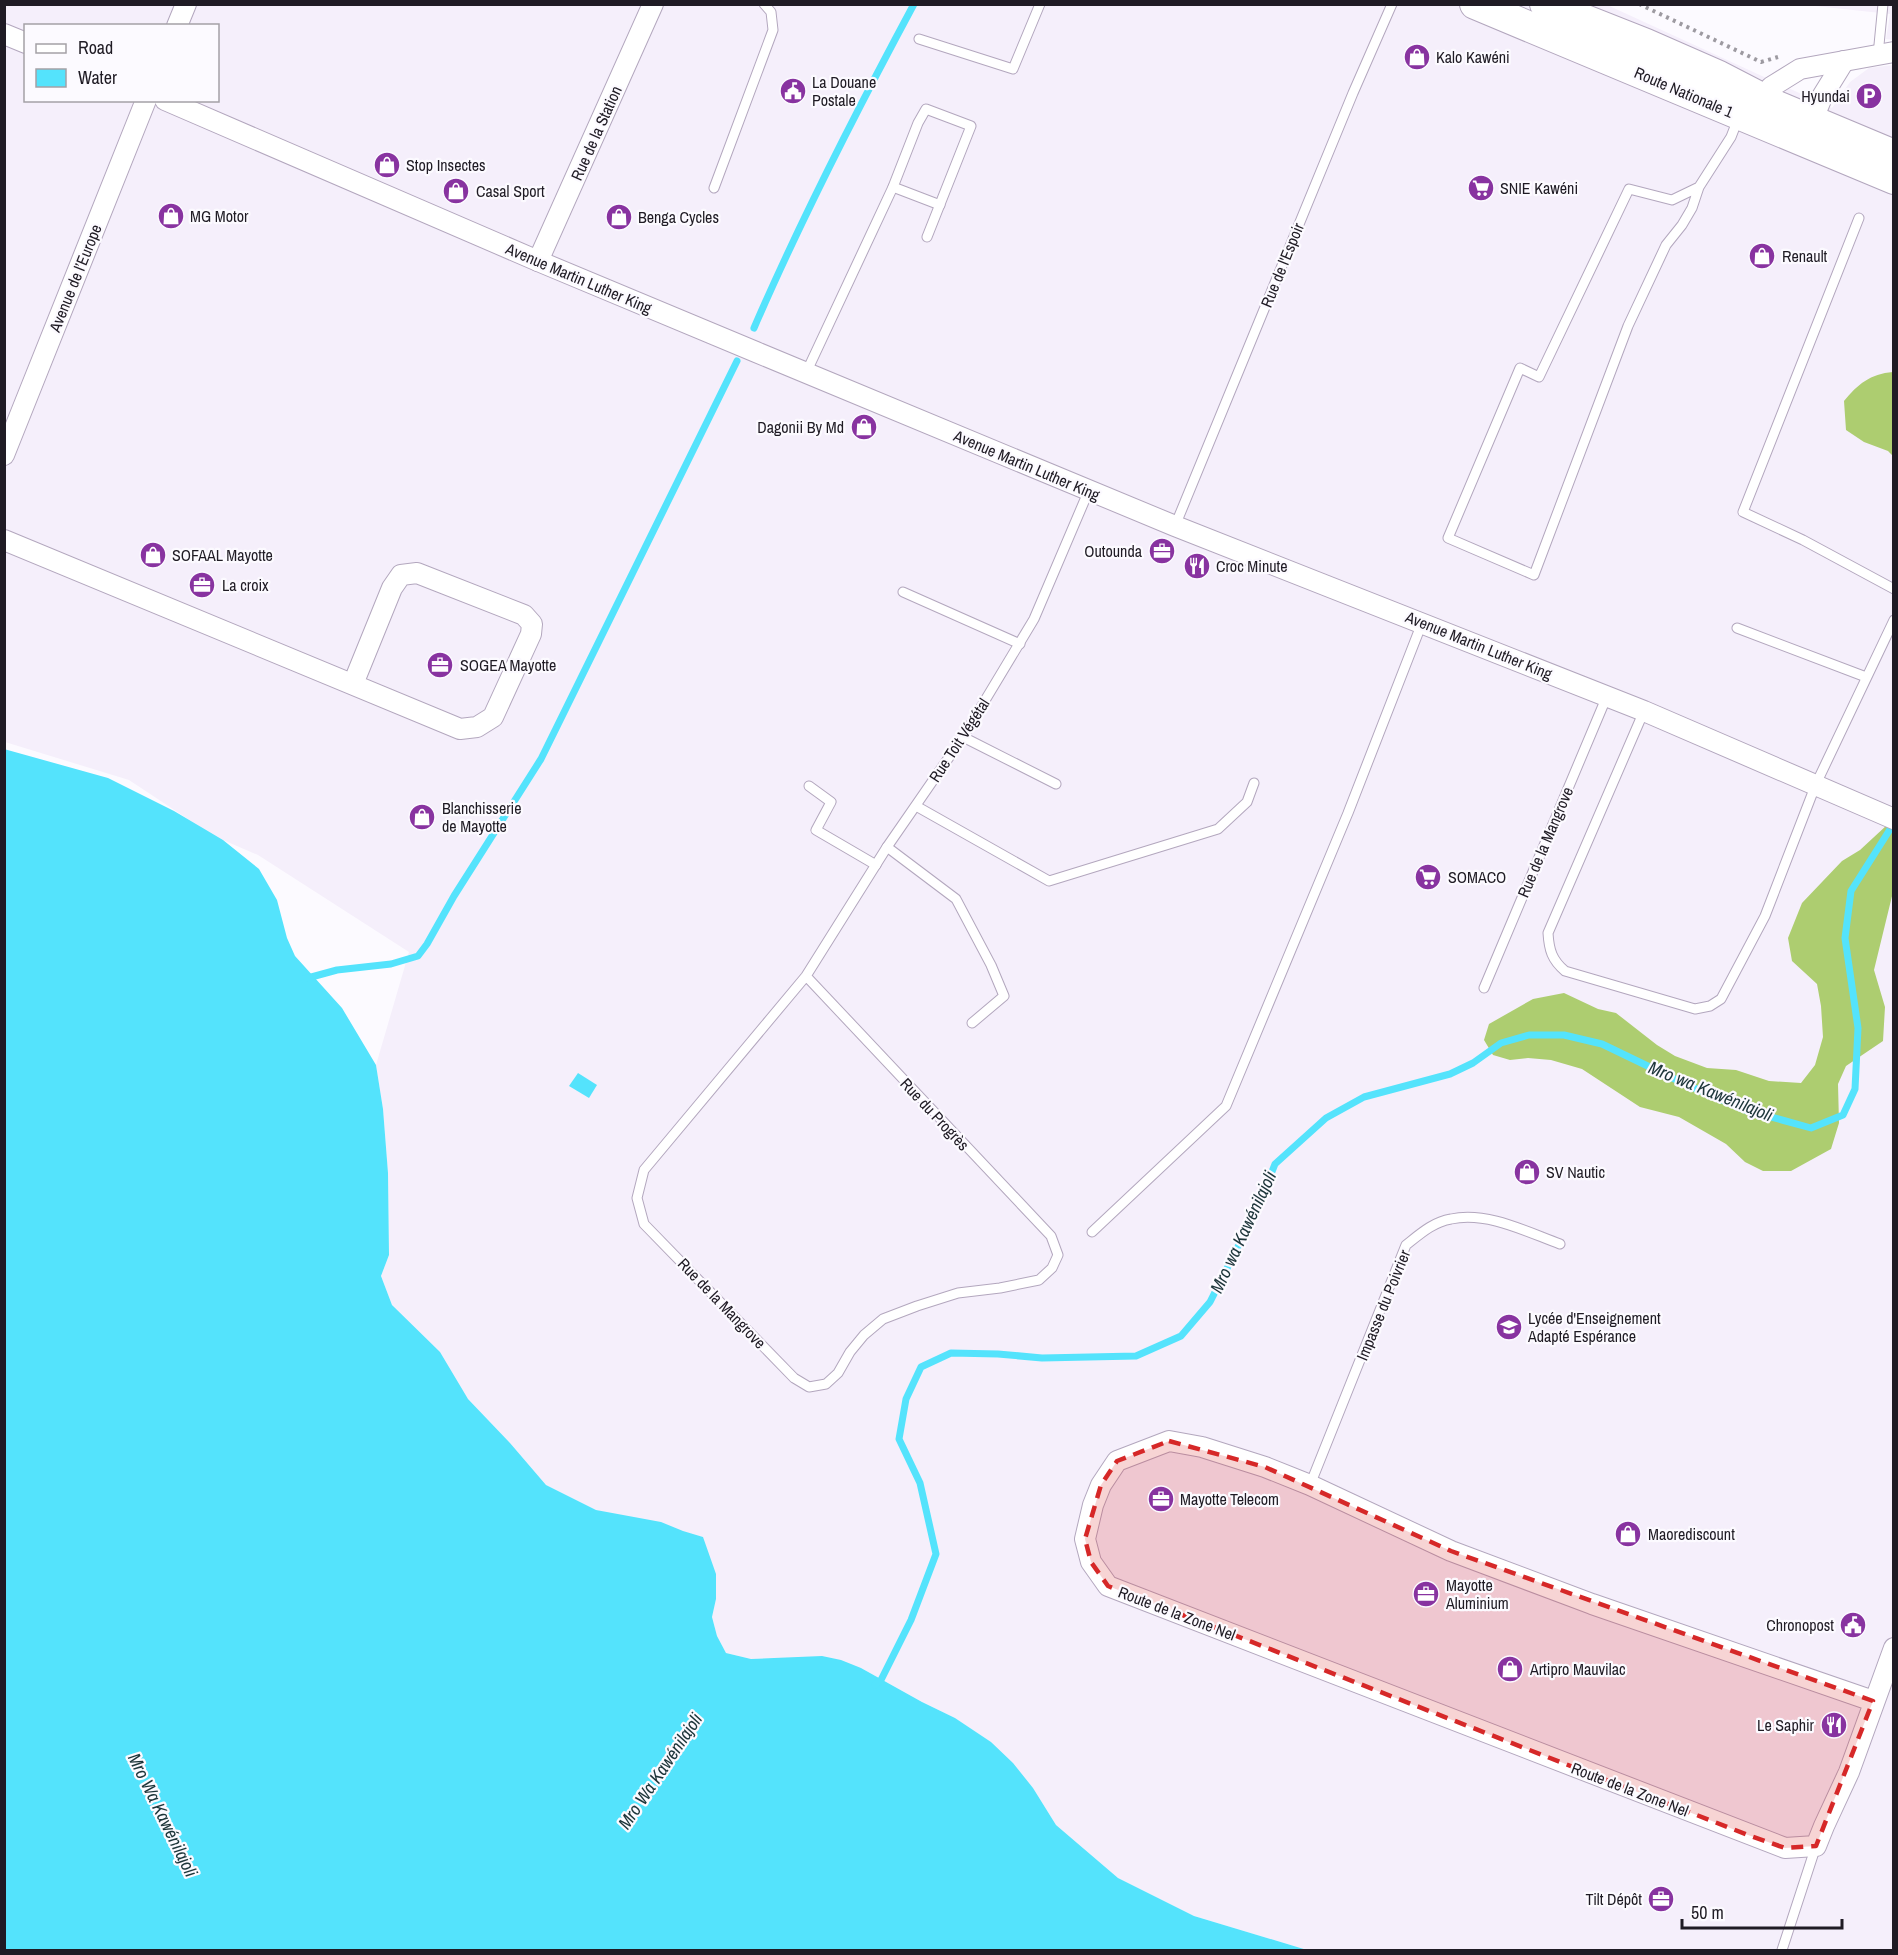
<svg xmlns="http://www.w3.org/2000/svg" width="1898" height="1955" font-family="'Archivo Narrow',sans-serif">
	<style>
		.built { fill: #f5effb; fill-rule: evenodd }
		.forest { fill: #adcd70 }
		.water { fill: #54e3fc }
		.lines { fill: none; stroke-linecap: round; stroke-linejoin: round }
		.stream { stroke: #54e3fc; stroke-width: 7 }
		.lane-casing { stroke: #b3a7be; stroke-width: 11 }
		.street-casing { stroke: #b3a7be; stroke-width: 22 }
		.primary-casing { stroke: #b3a7be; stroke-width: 32 }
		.path { stroke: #9d9aa1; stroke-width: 4; stroke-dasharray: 3 4.5; stroke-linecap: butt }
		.lane { stroke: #fff; stroke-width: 9 }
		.street { stroke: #fff; stroke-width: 20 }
		.primary { stroke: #fff; stroke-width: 30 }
		.marked { fill: #d62828; fill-opacity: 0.2; stroke: #d62828; stroke-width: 4.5; stroke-dasharray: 12 8; stroke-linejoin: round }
		.labels { text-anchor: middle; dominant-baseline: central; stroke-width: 4.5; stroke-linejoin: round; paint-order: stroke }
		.poi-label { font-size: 16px; fill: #1f1b24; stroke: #fcfaff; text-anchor: start }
		.street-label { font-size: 16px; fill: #1f1b24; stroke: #fcfaff }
		.water-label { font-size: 18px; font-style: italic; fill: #1d353a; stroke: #fcfaff }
	</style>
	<rect width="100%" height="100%" fill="#fcfaff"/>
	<g class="built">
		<path d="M1605 4 1832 108 1850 82 1869 68 1893 65V1950H1307L1194 1916 1118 1878 1056 1825 1033 1788 991 1742 955 1718 922 1702 861 1668 774 1658 751 1659 726 1653 717 1636 712 1617 716 1599 703 1537 596 1510 546 1485 510 1443 468 1399 408 1322 392 1305 381 1276 389 1255 388 1173 383 1109 376 1065 409 952 258 855 223 840 200 827 129 780 5 742 4 5ZM26 26H218V100H26Z"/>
		<polygon points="1806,5 1893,5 1893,40 1886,39 1890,14"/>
	</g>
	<g class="forest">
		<path d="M1893 372H1894L1893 456 1888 451 1864 442 1846 430 1844 401C1858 384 1870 374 1893 372Z"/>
		<polygon points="1893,813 1893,892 1874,970 1885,1007 1883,1041 1846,1066 1838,1084 1839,1123 1831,1149 1791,1171 1763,1171 1745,1162 1726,1144 1679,1117 1640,1107 1582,1069 1551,1060 1528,1058 1510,1060 1493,1055 1484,1040 1489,1024 1533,999 1564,993 1598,1009 1616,1013 1657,1045 1675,1056 1707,1068 1736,1070 1769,1081 1801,1083 1815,1065 1823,1037 1821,1006 1817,984 1792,961 1788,938 1802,903 1842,861 1860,850 1887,825"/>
	</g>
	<g class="water">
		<polygon points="4,749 108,778 174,811 223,840 259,869 277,900 287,938 295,956 342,1008 376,1065 383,1109 388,1173 389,1255 381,1276 392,1305 440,1352 468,1399 510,1443 546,1485 596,1510 661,1522 683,1531 703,1537 716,1574 716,1599 712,1617 717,1636 726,1653 751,1659 822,1656 841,1660 861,1668 922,1702 955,1718 991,1742 1013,1763 1033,1788 1056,1825 1118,1878 1194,1916 1307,1950 5,1950"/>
		<polygon points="578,1073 597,1085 589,1098 569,1086"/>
	</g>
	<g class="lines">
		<g class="stream">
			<path d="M754 328C802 217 857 110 914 4"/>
			<polyline points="304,979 337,970 391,964 418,956 427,944 454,896 541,759 737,361"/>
			<polyline points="875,1685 881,1680 911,1620 936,1554 920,1483 899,1439 906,1399 921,1367 951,1353 998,1354 1042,1358 1136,1356 1181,1336 1210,1302 1258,1207 1275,1164 1326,1118 1364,1097 1450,1074 1473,1063 1501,1043 1529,1035 1564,1035 1602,1044 1685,1084 1745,1110 1782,1120 1811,1128 1843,1115 1855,1089 1858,1028 1845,938 1851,891 1894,823"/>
		</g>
		<defs>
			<g id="lane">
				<polyline points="919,39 1013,69 1040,4"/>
				<polyline points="1878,55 1883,4"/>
				<polyline points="893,187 940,205"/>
				<polyline points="1699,187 1692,208 1682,225 1666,245 1628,326 1534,575 1448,538 1520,368 1539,377 1629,189 1672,200 1699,187 1731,137 1738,119"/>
				<polyline points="714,188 773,30 771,12 764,4"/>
				<polyline points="1859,218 1743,512 1803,540 1894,589"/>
				<polyline points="806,373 893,187 918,123 926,109 971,126 927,237"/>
				<polyline points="1175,526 1353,93 1392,4"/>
				<polyline points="903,592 1020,644"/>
				<polyline points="1737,628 1866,677"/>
				<path d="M1644 711 1548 933C1549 950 1552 960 1565 971L1695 1009 1710 1006 1721 999 1765 916 1816 784 1894 620"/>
				<polyline points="963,737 1056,784"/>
				<polyline points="809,786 831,802 816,830 876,865"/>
				<polyline points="916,806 1049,881 1218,829 1247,802 1254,783"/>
				<polyline points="887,847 956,899 991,965 1004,996 972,1023"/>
				<polyline points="806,976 1051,1236 1058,1255 1052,1268 1039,1280 1000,1288 958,1293 917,1306 883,1319 864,1335 850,1352 838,1373 826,1384 809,1387 794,1378 644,1224 637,1198 644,1170 806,976 887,847 963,737 1034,619 1089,490"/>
				<polyline points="1484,988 1607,696"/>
				<polyline points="1092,1232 1226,1106 1348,813 1422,623"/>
				<path d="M1310 1485 1406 1245C1420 1234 1433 1222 1451 1219 1487 1211 1527 1232 1560 1244"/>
				<polyline points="1782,1950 1816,1846"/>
			</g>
			<g id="street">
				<polyline points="177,26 186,4"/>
				<polyline points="4,34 26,43"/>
				<polyline points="165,100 538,261 756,352 1175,526 1644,711 1894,819"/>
				<polyline points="1760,111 1771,87 1800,69 1894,52"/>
				<polyline points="1808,131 1823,95 1844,61"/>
				<polyline points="538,261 653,4"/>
				<polyline points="4,455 146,100"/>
				<polyline points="4,540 460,729 477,727 493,717 531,634 532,624 524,615 417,573 401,575 392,588 353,684"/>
				<polyline points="1873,1701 1592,1604 1451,1551 1310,1485 1265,1467 1202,1447 1169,1441 1117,1461 1101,1485 1093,1505 1085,1539 1091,1562 1108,1586 1785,1848 1816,1846 1824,1826 1849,1772 1894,1648"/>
			</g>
			<g id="primary">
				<polyline points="1475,4 1894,179"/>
				<polyline points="1545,4 1646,44 1719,76 1777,106 1894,155"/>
			</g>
		</defs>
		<use href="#lane" class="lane-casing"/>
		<use href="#street" class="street-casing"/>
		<use href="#primary" class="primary-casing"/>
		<polyline class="path" points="1639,4 1761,62 1778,57"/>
		<use href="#lane" class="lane"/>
		<use href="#street" class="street"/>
		<use href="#primary" class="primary"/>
	</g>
	<path class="marked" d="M1169 1441 1265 1467 1451 1551 1873 1701 1816 1846 1785 1848 1748 1835 1108 1586 1091 1562 1085 1539 1101 1485 1117 1461Z"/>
	<defs>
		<symbol id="shop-disc" viewBox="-11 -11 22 22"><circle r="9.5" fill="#8833a0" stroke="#fcfaff"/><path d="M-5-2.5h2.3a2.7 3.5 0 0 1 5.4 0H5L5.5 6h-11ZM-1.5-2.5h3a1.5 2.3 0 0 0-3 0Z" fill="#fff"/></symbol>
		<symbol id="civic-disc" viewBox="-11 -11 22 22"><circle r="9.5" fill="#8833a0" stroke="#fcfaff"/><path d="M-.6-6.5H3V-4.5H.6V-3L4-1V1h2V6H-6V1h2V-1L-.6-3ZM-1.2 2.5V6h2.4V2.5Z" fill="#fff"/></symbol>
		<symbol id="parking-disc" viewBox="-11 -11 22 22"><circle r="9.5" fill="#8833a0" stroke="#fcfaff"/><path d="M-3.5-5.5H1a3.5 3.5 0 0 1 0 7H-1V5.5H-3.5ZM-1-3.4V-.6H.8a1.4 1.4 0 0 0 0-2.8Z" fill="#fff"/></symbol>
		<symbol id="supermarket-disc" viewBox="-11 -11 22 22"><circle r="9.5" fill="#8833a0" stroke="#fcfaff"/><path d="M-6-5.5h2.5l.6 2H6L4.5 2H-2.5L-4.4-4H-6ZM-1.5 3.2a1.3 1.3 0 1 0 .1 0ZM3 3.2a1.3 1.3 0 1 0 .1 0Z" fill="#fff"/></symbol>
		<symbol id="office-disc" viewBox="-11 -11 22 22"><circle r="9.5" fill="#8833a0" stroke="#fcfaff"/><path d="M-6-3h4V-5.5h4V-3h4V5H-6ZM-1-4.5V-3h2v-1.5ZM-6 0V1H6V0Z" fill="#fff"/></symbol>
		<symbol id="restaurant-disc" viewBox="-11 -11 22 22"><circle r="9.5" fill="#8833a0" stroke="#fcfaff"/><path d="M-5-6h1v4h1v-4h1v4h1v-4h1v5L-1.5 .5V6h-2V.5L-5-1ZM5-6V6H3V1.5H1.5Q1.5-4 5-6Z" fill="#fff"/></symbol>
		<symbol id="school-disc" viewBox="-11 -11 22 22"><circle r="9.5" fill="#8833a0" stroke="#fcfaff"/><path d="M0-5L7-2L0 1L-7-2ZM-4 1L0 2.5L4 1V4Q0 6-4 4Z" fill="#fff"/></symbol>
	</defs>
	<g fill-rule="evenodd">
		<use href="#shop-disc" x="1402" y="42" width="30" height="30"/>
		<use href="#civic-disc" x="778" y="76" width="30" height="30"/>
		<use href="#parking-disc" x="1854" y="81" width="30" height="30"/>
		<use href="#shop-disc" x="372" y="150" width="30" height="30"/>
		<use href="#supermarket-disc" x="1466" y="173" width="30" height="30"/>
		<use href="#shop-disc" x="441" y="176" width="30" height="30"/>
		<use href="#shop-disc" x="156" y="201" width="30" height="30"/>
		<use href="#shop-disc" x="604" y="202" width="30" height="30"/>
		<use href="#shop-disc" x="1747" y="241" width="30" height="30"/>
		<use href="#shop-disc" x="849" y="412" width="30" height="30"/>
		<use href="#office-disc" x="1147" y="536" width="30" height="30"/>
		<use href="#shop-disc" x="138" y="540" width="30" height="30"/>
		<use href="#restaurant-disc" x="1182" y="551" width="30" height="30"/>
		<use href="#office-disc" x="187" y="570" width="30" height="30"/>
		<use href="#office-disc" x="425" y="650" width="30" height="30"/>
		<use href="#shop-disc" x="407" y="802" width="30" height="30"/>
		<use href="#supermarket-disc" x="1413" y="862" width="30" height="30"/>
		<use href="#shop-disc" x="1512" y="1157" width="30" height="30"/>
		<use href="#school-disc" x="1494" y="1312" width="30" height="30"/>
		<use href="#office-disc" x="1146" y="1484" width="30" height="30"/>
		<use href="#shop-disc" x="1613" y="1519" width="30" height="30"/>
		<use href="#office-disc" x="1411" y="1579" width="30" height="30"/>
		<use href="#civic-disc" x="1838" y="1610" width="30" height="30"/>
		<use href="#shop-disc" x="1495" y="1654" width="30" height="30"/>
		<use href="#restaurant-disc" x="1819" y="1710" width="30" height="30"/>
		<use href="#office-disc" x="1646" y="1884" width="30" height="30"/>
	</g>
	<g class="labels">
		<g class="poi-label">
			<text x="1436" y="57">Kalo Kawéni</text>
			<text x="812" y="82">La Douane<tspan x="812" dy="18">Postale</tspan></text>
			<text x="1850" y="96" text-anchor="end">Hyundai</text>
			<text x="406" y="165">Stop Insectes</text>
			<text x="1500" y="188">SNIE Kawéni</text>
			<text x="476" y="191">Casal Sport</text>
			<text x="190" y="216">MG Motor</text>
			<text x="638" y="217">Benga Cycles</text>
			<text x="1782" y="256">Renault</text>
			<text x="844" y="427" text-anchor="end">Dagonii By Md</text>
			<text x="1142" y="551" text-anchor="end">Outounda</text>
			<text x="172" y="555">SOFAAL Mayotte</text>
			<text x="1216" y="566">Croc Minute</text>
			<text x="222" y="585">La croix</text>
			<text x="460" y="665">SOGEA Mayotte</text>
			<text x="442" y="808">Blanchisserie<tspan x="442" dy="18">de Mayotte</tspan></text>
			<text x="1448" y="877">SOMACO</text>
			<text x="1546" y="1172">SV Nautic</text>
			<text x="1528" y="1318">Lycée d'Enseignement<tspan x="1528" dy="18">Adapté Espérance</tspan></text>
			<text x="1180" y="1499">Mayotte Telecom</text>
			<text x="1648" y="1534">Maorediscount</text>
			<text x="1446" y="1585">Mayotte<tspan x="1446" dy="18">Aluminium</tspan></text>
			<text x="1834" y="1625" text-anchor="end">Chronopost</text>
			<text x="1530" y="1669">Artipro Mauvilac</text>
			<text x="1814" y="1725" text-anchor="end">Le Saphir</text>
			<text x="1642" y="1899" text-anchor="end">Tilt Dépôt</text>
		</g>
		<g class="street-label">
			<text transform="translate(1684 92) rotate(23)">Route Nationale 1</text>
			<text transform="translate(596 133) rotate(-66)">Rue de la Station</text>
			<text transform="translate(1282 265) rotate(-68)">Rue de l'Espoir</text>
			<text transform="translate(75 278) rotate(-68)">Avenue de l’Europe</text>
			<text transform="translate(579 278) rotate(23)">Avenue Martin Luther King</text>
			<text transform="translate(1027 465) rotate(23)">Avenue Martin Luther King</text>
			<text transform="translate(1479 645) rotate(22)">Avenue Martin Luther King</text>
			<text transform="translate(959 740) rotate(-57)">Rue Toit Végétal</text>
			<text transform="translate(1545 842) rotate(-67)">Rue de la Mangrove</text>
			<text transform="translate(935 1114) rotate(47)">Rue du Progrès</text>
			<text transform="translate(722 1303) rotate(46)">Rue de la Mangrove</text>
			<text transform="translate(1383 1305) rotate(-68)">Impasse du Poivrier</text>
			<text transform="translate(1177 1613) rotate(21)">Route de la Zone Nel</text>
			<text transform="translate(1630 1789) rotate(21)">Route de la Zone Nel</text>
		</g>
		<g class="water-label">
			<text transform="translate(1711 1091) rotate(22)">Mro wa Kawénilajoli</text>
			<text transform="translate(1243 1232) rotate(-65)">Mro wa Kawénilajoli</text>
			<text transform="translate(660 1771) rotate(-56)">Mro Wa Kawénilajoli</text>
			<text transform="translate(163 1815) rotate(64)">Mro Wa Kawénilajoli</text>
		</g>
	</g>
	<rect width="1898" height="1955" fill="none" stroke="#1f1b24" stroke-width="12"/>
	<rect x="24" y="24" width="195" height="78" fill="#fcfaff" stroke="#a4a1a7" stroke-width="1.5"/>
	<rect x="36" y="44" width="30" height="9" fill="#ffffff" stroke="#a4a1a7" stroke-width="1.5"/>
	<text x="78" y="54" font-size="18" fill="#1f1b24">Road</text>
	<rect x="36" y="69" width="30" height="18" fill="#54e3fc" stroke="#a4a1a7" stroke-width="1.5"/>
	<text x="78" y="84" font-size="18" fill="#1f1b24">Water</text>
	<path d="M1682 1919v9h160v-9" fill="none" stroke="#1f1b24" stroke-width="3"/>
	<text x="1691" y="1919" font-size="18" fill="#1f1b24" stroke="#fcfaff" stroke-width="4.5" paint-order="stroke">50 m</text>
</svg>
